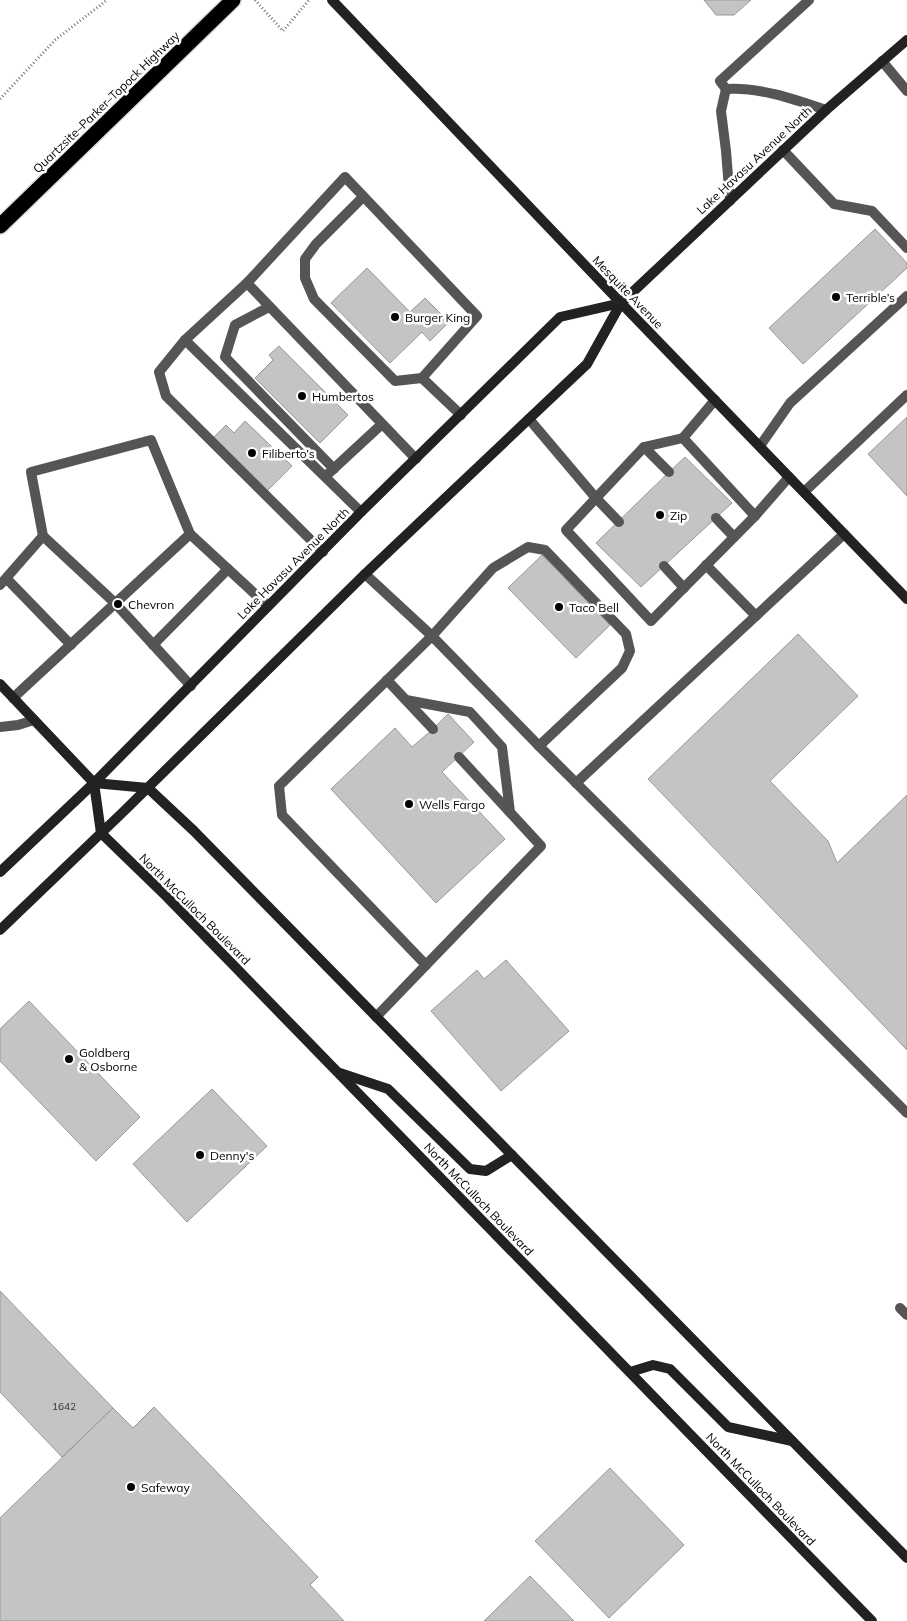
<svg xmlns="http://www.w3.org/2000/svg" width="907" height="1621" font-family="Mulish,sans-serif">
	<style>
		.building { fill: #c4c4c4; stroke: #999 }
		.lines { fill: none; stroke-linecap: round; stroke-linejoin: round }
		.highway-casing { stroke: #dbdbdb; stroke-width: 18 }
		.path { stroke: #777; stroke-width: 3; stroke-dasharray: 1 2.5; stroke-linecap: butt }
		.lane { stroke: #555; stroke-width: 10 }
		.secondary { stroke: #222; stroke-width: 10 }
		.highway { stroke: #000; stroke-width: 15 }
		.poi-dot { fill: #000; stroke: #fff; stroke-width: 2 }
		.labels { text-anchor: middle; dominant-baseline: central; stroke-width: 5; stroke-linejoin: round; paint-order: stroke }
		.number-label { font-size: 10px; fill: #313131 }
		.street-label { font-size: 12px; fill: #000; stroke: #fff }
		.poi-label { font-size: 12px; fill: #000; stroke: #fff; text-anchor: start }
	</style>
	<rect width="100%" height="100%" fill="#fff"/>
	<g class="building">
		<polygon points="704,0 751,0 734,15 716,15"/>
		<polygon points="875,229 907,263 907,268 803,364 769,328"/>
		<polygon points="367,268 410,312 425,298 449,322 430,341 422,332 390,363 331,303"/>
		<polygon points="279,346 348,415 320,443 255,378 273,360 269,355"/>
		<polygon points="907,417 907,496 868,454"/>
		<polygon points="245,421 292,466 266,492 212,439 226,425 234,433"/>
		<polygon points="685,457 732,503 641,587 596,543 669,472"/>
		<polygon points="542,555 610,625 576,658 508,588"/>
		<polygon points="798,634 858,696 770,781 828,841 837,863 907,795 907,1050 648,779"/>
		<polygon points="448,714 474,742 442,772 505,839 436,903 331,789 395,728 412,747 433,729"/>
		<polygon points="506,960 569,1031 501,1091 431,1011 477,970 484,979"/>
		<polygon points="29,1001 140,1117 96,1161 0,1061 0,1029"/>
		<polygon points="212,1089 267,1146 187,1222 133,1164"/>
		<polygon points="0,1291 113,1408 62,1457 0,1392"/>
		<polygon points="154,1407 318,1577 310,1585 344,1621 0,1621 0,1518 113,1408 133,1428"/>
		<polygon points="610,1468 684,1545 609,1618 535,1541"/>
		<polygon points="530,1576 574,1621 484,1621"/>
	</g>
	<g class="lines">
		<defs>
			<polyline id="highway" points="0,226 233,0"/>
		</defs>
		<use href="#highway" class="highway-casing"/>
		<g class="path">
			<polyline points="255,0 283,31 309,0"/>
			<polyline points="0,99 55,40 107,0"/>
		</g>
		<g class="lane">
			<polyline points="882,61 907,91"/>
			<polyline points="726,89 720,81 809,0"/>
			<polyline points="726,89 721,111 726,151 730,201"/>
			<path d="M726 89C760 87 794 99 826 110"/>
			<polyline points="783,150 834,204 872,211 907,248"/>
			<polyline points="363,197 316,244 305,259 305,278 314,299 395,381 422,378"/>
			<polyline points="247,283 345,177 477,316 422,378 461,415"/>
			<polyline points="269,307 235,325 225,357 334,469"/>
			<polyline points="185,340 361,512"/>
			<polyline points="715,400 683,438 755,516 789,477"/>
			<polyline points="529,419 595,497 619,522"/>
			<polyline points="683,438 644,447 566,530 651,621 755,516"/>
			<polyline points="760,446 790,403 907,296"/>
			<polyline points="644,447 669,472"/>
			<polyline points="329,473 382,424"/>
			<polyline points="804,492 907,395"/>
			<polyline points="716,518 734,537"/>
			<polyline points="43,536 115,603 191,686"/>
			<polyline points="323,552 166,396 159,372 185,340 247,283 416,459"/>
			<polyline points="706,565 756,616"/>
			<polyline points="664,566 684,588"/>
			<polyline points="365,574 432,636 539,746 907,1113"/>
			<polyline points="7,579 71,645"/>
			<polyline points="0,585 43,536 31,472 151,440 190,534 268,606"/>
			<polyline points="153,645 228,569"/>
			<polyline points="387,680 433,729"/>
			<polyline points="13,698 190,534"/>
			<polyline points="406,700 470,712 502,747 510,812"/>
			<polyline points="0,727 18,725 34,720"/>
			<polyline points="576,783 844,534"/>
			<polyline points="426,965 541,846 459,757"/>
			<polyline points="376,1017 426,965 282,815 279,786 432,636 493,568 528,547 545,550 626,634 630,651 622,668 539,746"/>
			<polyline points="900,1308 907,1315"/>
		</g>
		<g class="secondary">
			<polyline points="332,0 621,303 907,599"/>
			<polyline points="0,684 94,783 101,833 167,897 872,1621"/>
			<polyline points="94,783 148,788 194,831 907,1558"/>
			<polyline points="0,872 94,783 361,512 560,317 621,303"/>
			<polyline points="0,930 121,814 365,574 587,364 621,303 826,110 907,40"/>
			<polyline points="340,1073 388,1089 470,1169 486,1171 512,1155"/>
			<polyline points="630,1372 653,1365 670,1369 728,1427 792,1441"/>
		</g>
		<use href="#highway" class="highway"/>
	</g>
	<g class="poi-dot">
		<circle cx="836" cy="297" r="5"/>
		<circle cx="395" cy="317" r="5"/>
		<circle cx="302" cy="396" r="5"/>
		<circle cx="252" cy="453" r="5"/>
		<circle cx="660" cy="515" r="5"/>
		<circle cx="118" cy="604" r="5"/>
		<circle cx="559" cy="607" r="5"/>
		<circle cx="409" cy="804" r="5"/>
		<circle cx="69" cy="1059" r="5"/>
		<circle cx="200" cy="1155" r="5"/>
		<circle cx="131" cy="1487" r="5"/>
	</g>
	<g class="labels">
		<g class="number-label">
			<text x="64" y="1406">1642</text>
		</g>
		<g class="street-label">
			<text transform="translate(106 102) rotate(-44)">Quartzsite–Parker–Topock Highway</text>
			<text transform="translate(754 160) rotate(-43)">Lake Havasu Avenue North</text>
			<text transform="translate(628 292) rotate(46)">Mesquite Avenue</text>
			<text transform="translate(293 563) rotate(-45)">Lake Havasu Avenue North</text>
			<text transform="translate(195 909) rotate(45)">North McCulloch Boulevard</text>
			<text transform="translate(479 1199) rotate(46)">North McCulloch Boulevard</text>
			<text transform="translate(761 1489) rotate(46)">North McCulloch Boulevard</text>
		</g>
		<g class="poi-label">
			<text x="846" y="297">Terrible’s</text>
			<text x="405" y="317">Burger King</text>
			<text x="312" y="396">Humbertos</text>
			<text x="262" y="453">Filiberto’s</text>
			<text x="670" y="515">Zip</text>
			<text x="128" y="604">Chevron</text>
			<text x="569" y="607">Taco Bell</text>
			<text x="419" y="804">Wells Fargo</text>
			<text x="79" y="1052">Goldberg<tspan x="79" dy="14">&amp; Osborne</tspan></text>
			<text x="210" y="1155">Denny's</text>
			<text x="141" y="1487">Safeway</text>
		</g>
	</g>
</svg>
